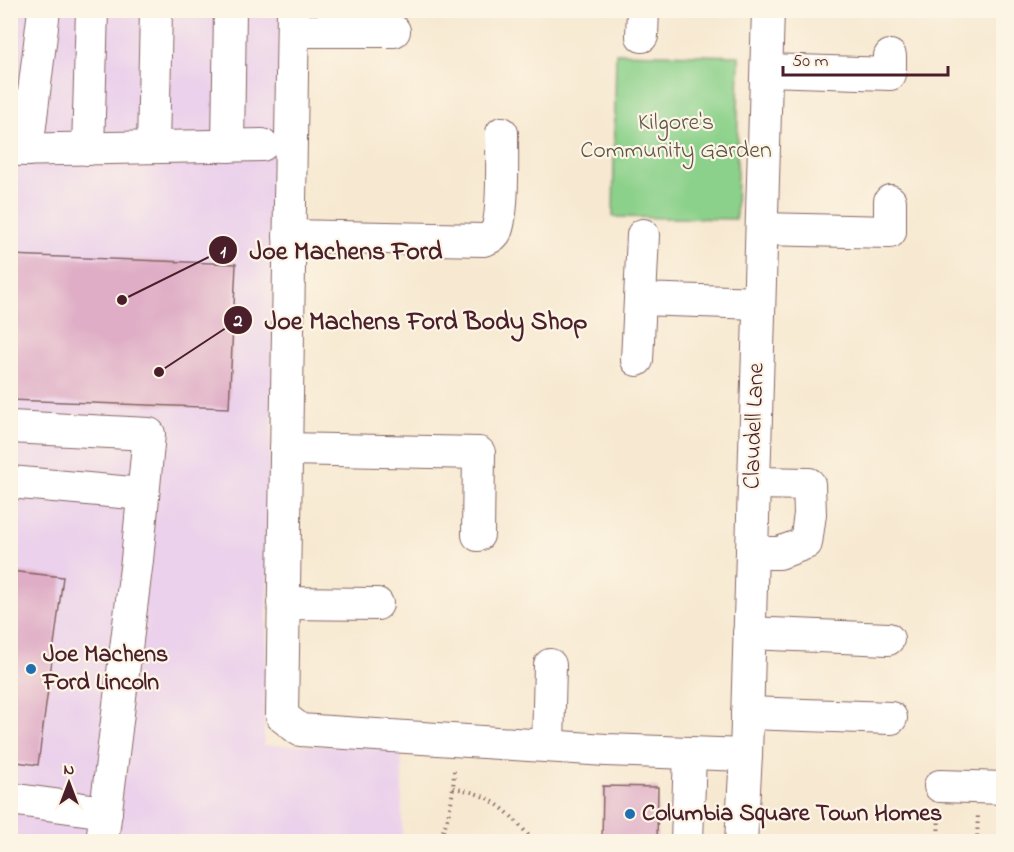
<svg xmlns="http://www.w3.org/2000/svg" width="1014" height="852" font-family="'Indie Flower',sans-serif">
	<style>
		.built { fill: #ebd1eb }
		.green { fill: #8cd18b; stroke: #6b785b; stroke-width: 1.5 }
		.building { fill: #dfadc6 }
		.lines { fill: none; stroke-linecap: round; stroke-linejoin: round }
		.minor-casing { stroke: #876665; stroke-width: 34 }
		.path { stroke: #876665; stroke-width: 4; stroke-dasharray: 1.5 4.5; stroke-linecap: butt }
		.minor { stroke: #fff; stroke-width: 32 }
		.poi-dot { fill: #1f6fb2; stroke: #fcf5e5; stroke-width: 2 }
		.labels { text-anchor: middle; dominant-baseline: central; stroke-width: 4.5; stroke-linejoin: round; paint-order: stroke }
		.park-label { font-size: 24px; fill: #5e5448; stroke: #fcf5e5 }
		.street-label { font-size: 24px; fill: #4a1f2b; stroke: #fcf5e5 }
		.poi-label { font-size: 24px; font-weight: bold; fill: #4a1f2b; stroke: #fcf5e5; text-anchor: start }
		.leader { fill: none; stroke: #4a1f2b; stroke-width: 2 }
		.callout-dot { fill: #4a1f2b; stroke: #fcf5e5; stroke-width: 2 }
		.mark-label { font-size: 18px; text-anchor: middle; font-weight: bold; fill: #fff }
		.callout-label { font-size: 26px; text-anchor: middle; font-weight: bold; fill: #4a1f2b; stroke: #fcf5e5; stroke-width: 4.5; stroke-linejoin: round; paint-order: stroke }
	</style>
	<rect width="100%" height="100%" fill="#fcf5e5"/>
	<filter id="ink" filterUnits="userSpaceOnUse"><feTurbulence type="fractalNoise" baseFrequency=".0167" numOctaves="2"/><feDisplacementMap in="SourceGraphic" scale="12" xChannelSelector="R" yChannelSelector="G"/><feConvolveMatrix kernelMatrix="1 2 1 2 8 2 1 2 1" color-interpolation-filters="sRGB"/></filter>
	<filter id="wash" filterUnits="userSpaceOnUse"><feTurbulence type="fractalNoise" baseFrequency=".008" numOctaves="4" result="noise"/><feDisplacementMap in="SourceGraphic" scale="24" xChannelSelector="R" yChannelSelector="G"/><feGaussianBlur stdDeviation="1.35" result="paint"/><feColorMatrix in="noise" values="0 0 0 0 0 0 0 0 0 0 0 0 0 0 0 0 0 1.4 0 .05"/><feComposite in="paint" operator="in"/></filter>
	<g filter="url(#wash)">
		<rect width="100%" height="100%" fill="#f7e9d1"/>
		<polygon class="built" points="10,11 281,11 264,745 402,746 402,841 11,841"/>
		<polygon class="green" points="616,53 739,56 736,219 613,217"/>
		<g id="blocks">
			<g class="building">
				<polygon points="10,255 236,264 229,408 10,400"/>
				<polygon points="10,571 63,577 38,765 10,761"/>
				<polygon points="603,786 658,787 657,842 602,842"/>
			</g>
		</g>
	</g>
	<g filter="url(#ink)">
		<use href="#blocks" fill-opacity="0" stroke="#876665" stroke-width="1.5"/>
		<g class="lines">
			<defs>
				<g id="minor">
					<polyline points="293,10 282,716 300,730 606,750 746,755"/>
					<polyline points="293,31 394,31"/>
					<polyline points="642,36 643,10"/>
					<polyline points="767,70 890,74 890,56"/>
					<polyline points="228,146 230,10"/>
					<polyline points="153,147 156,10"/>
					<polyline points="88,149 92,10"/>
					<polyline points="10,150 262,145"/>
					<polyline points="27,150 44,10"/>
					<polyline points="762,229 890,232 890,201"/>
					<polyline points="643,235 640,299 759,303"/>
					<path d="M289 236 483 240C488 239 492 237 495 233 504 220 502 152 502 133"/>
					<polyline points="637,360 640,299"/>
					<polyline points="10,427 149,434 137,560 102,842"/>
					<polyline points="286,449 479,453 478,535"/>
					<polyline points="10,482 143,494"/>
					<polyline points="752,553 779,553 806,543 810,514 809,484 754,483"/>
					<polyline points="283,603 377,604"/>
					<polyline points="749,633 888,639"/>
					<polyline points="747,713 891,718"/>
					<polyline points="548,746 550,665"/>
					<polyline points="940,786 1004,788"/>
					<polyline points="10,799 106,812"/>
					<polyline points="687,842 690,753"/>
					<polyline points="741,842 746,755 768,10"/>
				</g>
			</defs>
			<use href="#minor" class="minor-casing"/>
			<g class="path">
				<path d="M453 788C493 794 509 812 534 842"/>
				<path d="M438 842C450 819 454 792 454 767"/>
				<polyline points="938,842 939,812"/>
				<polyline points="977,842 978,812"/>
			</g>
			<use href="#minor" class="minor"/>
		</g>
	</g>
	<g class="poi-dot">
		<circle cx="31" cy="669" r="6"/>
		<circle cx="630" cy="814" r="6"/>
	</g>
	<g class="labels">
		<g class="park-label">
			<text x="676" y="123">Kilgore's<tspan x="676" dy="28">Community Garden</tspan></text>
		</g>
		<g class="street-label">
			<text transform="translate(755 426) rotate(-88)">Claudell Lane</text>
		</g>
		<g class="poi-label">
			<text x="43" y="655">Joe Machens<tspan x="43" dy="28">Ford Lincoln</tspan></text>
			<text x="642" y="814">Columbia Square Town Homes</text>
		</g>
	</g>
	<path class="leader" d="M122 300L223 250M159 372L238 320"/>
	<g class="callout-dot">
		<circle cx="122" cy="300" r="6"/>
		<circle cx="159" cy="372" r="6"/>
		<circle cx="223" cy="250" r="15"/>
		<circle cx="238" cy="320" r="15"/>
	</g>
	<g class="mark-label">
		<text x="223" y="257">1</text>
		<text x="238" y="326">2</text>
	</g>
	<g class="callout-label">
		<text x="346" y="259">Joe Machens Ford</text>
		<text x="426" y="329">Joe Machens Ford Body Shop</text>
	</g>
	<rect width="1014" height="852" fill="none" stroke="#fcf5e5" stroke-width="36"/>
	<g transform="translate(69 783)" stroke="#fcf5e5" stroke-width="4.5" paint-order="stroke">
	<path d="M0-4.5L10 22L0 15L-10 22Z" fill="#4a1f2b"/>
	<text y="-9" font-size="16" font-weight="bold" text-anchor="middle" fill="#4a1f2b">N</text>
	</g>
	<path d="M783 66v9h165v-9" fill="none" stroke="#4a1f2b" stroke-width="3"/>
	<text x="792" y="66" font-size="18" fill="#4a1f2b" stroke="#fcf5e5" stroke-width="4.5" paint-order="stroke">50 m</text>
</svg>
